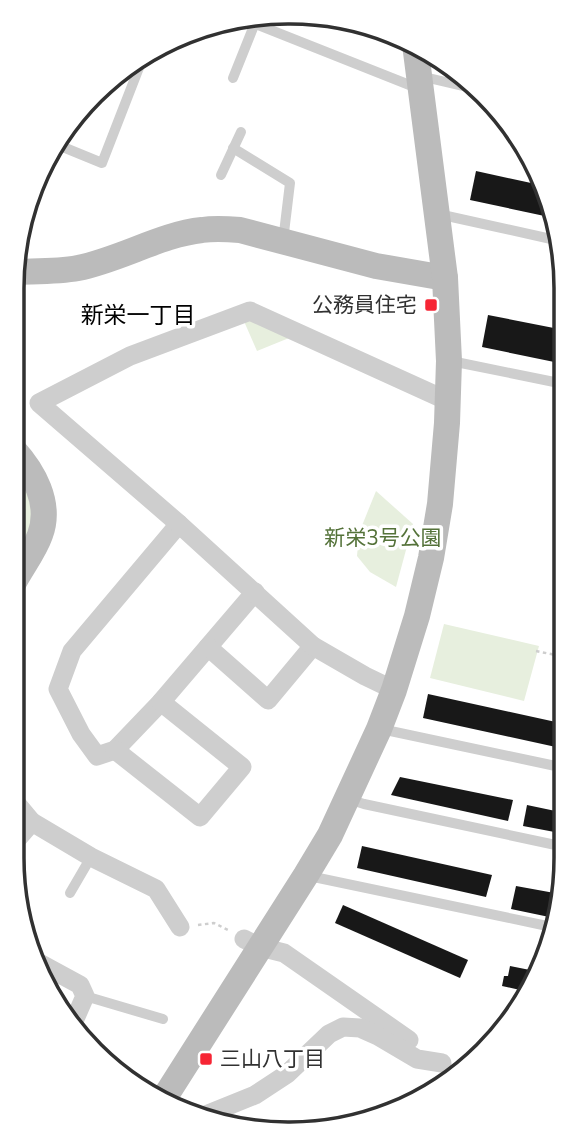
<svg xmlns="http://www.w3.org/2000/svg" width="578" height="1147" font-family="'Nunito Sans','Noto Sans JP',sans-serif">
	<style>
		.green { fill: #e7efde }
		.building { fill: #181818 }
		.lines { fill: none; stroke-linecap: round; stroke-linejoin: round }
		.path { stroke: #cecece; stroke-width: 2.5; stroke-dasharray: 3.5 3.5; stroke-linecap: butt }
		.lane { stroke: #cecece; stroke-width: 10 }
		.street { stroke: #cecece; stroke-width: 19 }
		.secondary { stroke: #bbb; stroke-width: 26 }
		.poi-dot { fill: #f62534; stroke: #fff; stroke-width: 2.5 }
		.labels { text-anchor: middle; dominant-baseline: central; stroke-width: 7; stroke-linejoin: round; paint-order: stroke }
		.poi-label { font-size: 21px; fill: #313131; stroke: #fff; text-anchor: end }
		.park-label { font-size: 21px; fill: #547239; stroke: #fff }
		.neighbourhood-label { font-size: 23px; fill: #000; stroke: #fff }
		.rim { fill: none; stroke: #313131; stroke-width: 3.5 }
	</style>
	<rect width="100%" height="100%" fill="#fff"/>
	<g class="green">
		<polygon points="248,318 289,338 257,351 243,319"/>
		<polygon points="20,471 37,510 13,570 13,475"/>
		<polygon points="376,491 413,524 396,587 370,572 357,556 359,533"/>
		<polygon points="444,624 539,646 524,701 430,678"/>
	</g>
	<g class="building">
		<polygon points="476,171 545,186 554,218 470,200"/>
		<polygon points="488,315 564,330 564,364 482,347"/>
		<polygon points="428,694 565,724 565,749 423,718"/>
		<polygon points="400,777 513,800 508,821 391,795"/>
		<polygon points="527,805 565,813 565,834 523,826"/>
		<polygon points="362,846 492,875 486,897 357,868"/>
		<polygon points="516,886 560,894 554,918 511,909"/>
		<polygon points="343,905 468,960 460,978 335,923"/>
		<polygon points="510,966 540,972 537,980 529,992 502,986 504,976 508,976"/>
	</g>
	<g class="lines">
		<g class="path">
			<polyline points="536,651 565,657"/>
			<polyline points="198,925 214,923 228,930"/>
		</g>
		<g class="lane">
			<polyline points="248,21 417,88"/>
			<polyline points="420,76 467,87"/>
			<polyline points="233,78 255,23"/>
			<polyline points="58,145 102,163 142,60"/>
			<polyline points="233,148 290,183 283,241"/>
			<polyline points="221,175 241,132"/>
			<polyline points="438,214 560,241"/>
			<polyline points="451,361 564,384"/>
			<polyline points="381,729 565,768"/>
			<polyline points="348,799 364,804 565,847"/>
			<polyline points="309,876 552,927"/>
			<polyline points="70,893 91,857"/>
			<polyline points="85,996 163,1019"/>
			<polyline points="215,1112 236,1129"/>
		</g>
		<g class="street">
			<polyline points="179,524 72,651 58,689 81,734 97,756 115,750 161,702 255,592"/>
			<polyline points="208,647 268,700 313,646"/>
			<polyline points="394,690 365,676 313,646 179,524 39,403 130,356 250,311 448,401"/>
			<polyline points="115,750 200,817 242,767 161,702"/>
			<polyline points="12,798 32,822 91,857 156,889 180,927"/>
			<polyline points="12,845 32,822"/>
			<polyline points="244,939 260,947 284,953 409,1040"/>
			<polyline points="34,960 80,985 85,996 71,1028"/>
			<polyline points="203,1116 255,1095 287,1074 329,1034 343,1027 360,1028 378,1036 417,1059 442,1063"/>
		</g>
		<g class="secondary">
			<path d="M13 272C34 271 57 272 78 268 119 260 162 234 202 230 215 228 228 229 240 230L376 266 445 278"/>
			<path d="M13 584C21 568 34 552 40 535 52 503 33 471 13 449"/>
			<polyline points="163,1100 306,875 330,835 379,729 394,690 417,616 431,558 440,504 447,423 449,361 445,278 415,44"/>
		</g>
	</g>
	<g class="poi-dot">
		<rect x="424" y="298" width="14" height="14" rx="3.5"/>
		<rect x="199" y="1052" width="14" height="14" rx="3.5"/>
	</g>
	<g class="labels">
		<g class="poi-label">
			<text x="417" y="305">公務員住宅</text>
			<text x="220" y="1059" text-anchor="start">三山八丁目</text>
		</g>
		<g class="park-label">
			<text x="383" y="538">新栄3号公園</text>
		</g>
		<g class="neighbourhood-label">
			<text x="138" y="315">新栄一丁目</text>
		</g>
	</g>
	<path d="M0 0H578V1147H0ZM288 24H290A264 264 0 0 1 554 288V858A264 264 0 0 1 290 1122H288A264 264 0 0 1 24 858V288A264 264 0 0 1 288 24Z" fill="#fff" fill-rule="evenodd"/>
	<path class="rim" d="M288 24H290A264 264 0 0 1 554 288V858A264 264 0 0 1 290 1122H288A264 264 0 0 1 24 858V288A264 264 0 0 1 288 24Z"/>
</svg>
